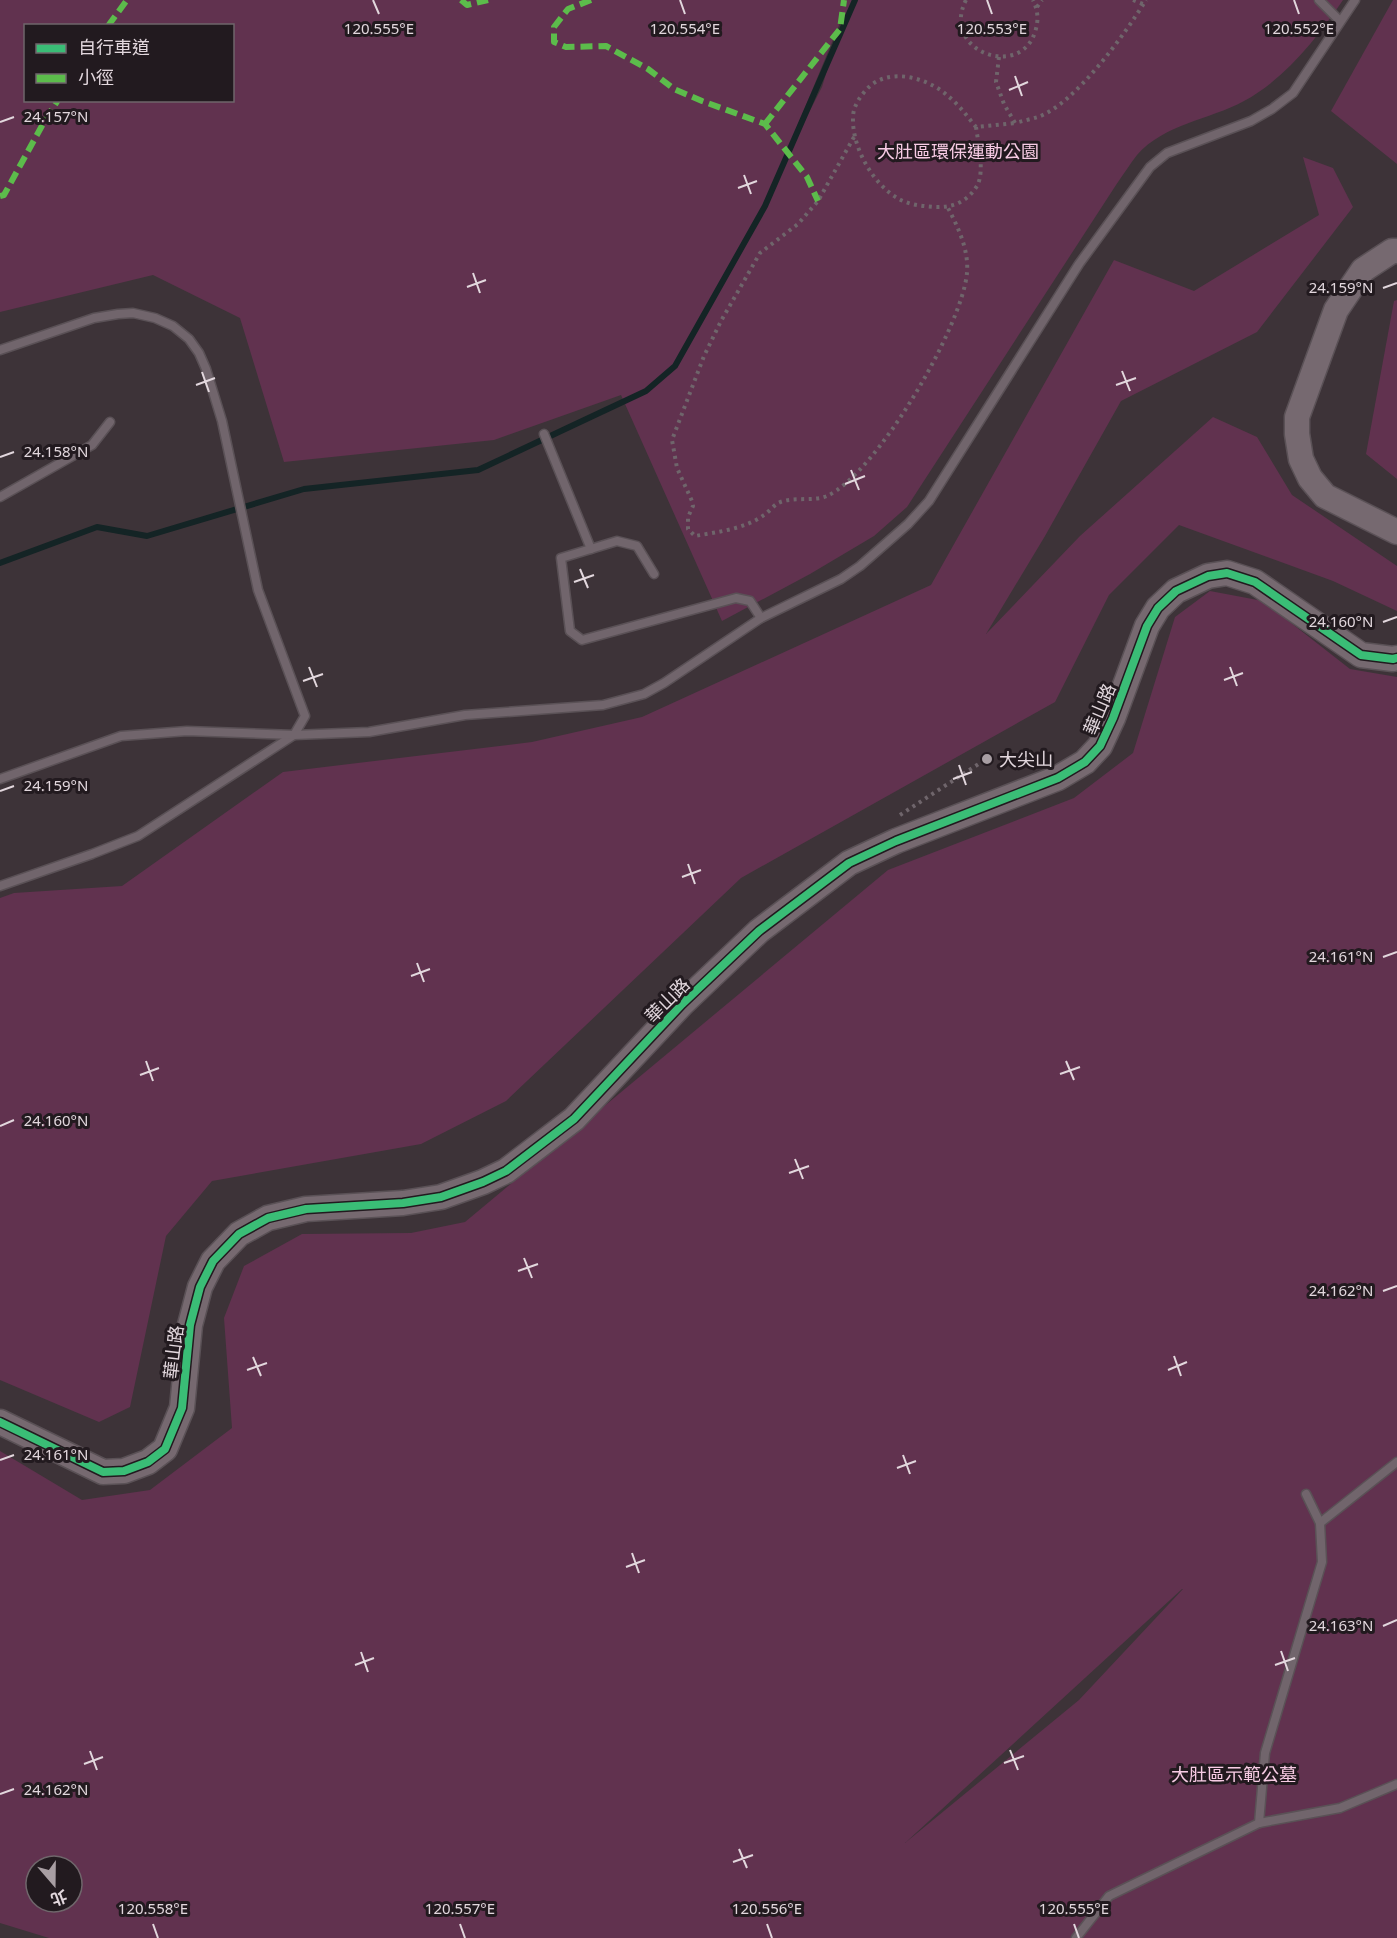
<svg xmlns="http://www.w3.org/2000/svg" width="1397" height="1938" font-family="'Noto Sans','Noto Sans TC',sans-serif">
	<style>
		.green { fill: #61324f; fill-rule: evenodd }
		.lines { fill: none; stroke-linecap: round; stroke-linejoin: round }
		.stream { stroke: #142425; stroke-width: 6 }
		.lane-casing { stroke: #5a5156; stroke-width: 11 }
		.secondary-casing { stroke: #5a5156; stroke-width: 27 }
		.path { stroke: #6f656b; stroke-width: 4; stroke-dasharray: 3 4.5; stroke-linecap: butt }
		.lane { stroke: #71656c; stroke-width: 8 }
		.secondary { stroke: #766970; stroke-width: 24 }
		.quiet { stroke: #5cbc4b; stroke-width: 6; stroke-dasharray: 12 6; stroke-linecap: butt }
		.cycleway-casing { stroke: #221a1f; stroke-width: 11 }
		.cycleway { stroke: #3abd76; stroke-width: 8 }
		.ticks { fill: none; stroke: #e2d7dd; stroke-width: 2 }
		.poi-dot { fill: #a89ea3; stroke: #221a1f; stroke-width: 2 }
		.labels { text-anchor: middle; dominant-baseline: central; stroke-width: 6; stroke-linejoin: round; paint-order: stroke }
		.park-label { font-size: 18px; fill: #f7cbe4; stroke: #221a1f }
		.street-label { font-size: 18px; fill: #e2d7dd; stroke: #221a1f }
		.poi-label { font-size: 18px; fill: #e2d7dd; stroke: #221a1f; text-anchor: start }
		.ticks-label { font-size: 15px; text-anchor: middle; fill: #e2d7dd; stroke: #221a1f; stroke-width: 6; stroke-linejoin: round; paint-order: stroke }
	</style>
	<rect width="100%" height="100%" fill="#3d3338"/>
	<g class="green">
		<path d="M0 0H1343C1317 38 1285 79 1244 101 1209 120 1164 124 1137 155 1130 164 1123 175 1116 185L907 507 874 536 810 574 722 621 621 395 494 440 284 462 240 318 153 275 0 312ZM843 18 822 87 777 175 842 18ZM26 26H232V100H26Z"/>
		<polygon points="1393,0 1397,0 1397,164 1331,111"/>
		<polygon points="1303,157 1333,168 1353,207 1257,332 1121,401 1045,536 986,634 1080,536 1213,417 1257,437 1292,495 1397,566 1397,611 1333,581 1179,525 1109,595 1055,702 741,878 506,1101 421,1144 212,1181 166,1236 130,1407 99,1422 0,1380 0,898 14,893 122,886 283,772 532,742 642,717 931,585 1114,260 1194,291 1319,215"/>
		<polygon points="1397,300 1397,479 1366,454 1394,301"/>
		<path d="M1210 591 1263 601 1350 669 1397 677V1938H49L0 1923V1451L82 1500 150 1490 232 1428 224 1318 244 1266 302 1234 411 1233 465 1222 888 870 1074 798 1133 753 1175 617ZM1183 1589 1079 1700 905 1843 1182 1589ZM36 1866H72V1902H36Z"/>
	</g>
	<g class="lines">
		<polyline class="stream" points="0,563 97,527 147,536 304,489 478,470 646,391 675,366 765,206 855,0"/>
		<defs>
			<g id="lane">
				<polyline points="1319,0 1340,21"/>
				<polyline points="0,350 94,318 118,314 133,313 155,318 173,326 189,339 199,353 206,369 222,421 258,590 305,716 294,735 138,836 92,854 0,886"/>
				<polyline points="544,434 591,549"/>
				<polyline points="0,497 92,445 110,422"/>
				<polyline points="654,574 637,546 617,541 561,558 570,631 582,640 736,598 750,601 761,618"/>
				<polyline points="0,779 121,736 187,731 294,735 369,732 465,715 603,705 644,694 664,683 761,618 841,579 860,566 908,524 929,501 1079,264 1150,167 1167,153 1251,121 1272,109 1293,93 1355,0"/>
				<polyline points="1320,1523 1397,1462"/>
				<polyline points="1259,1823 1265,1753 1322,1562 1320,1523 1306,1494"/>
				<polyline points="1076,1938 1109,1896 1259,1823 1340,1808 1397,1784"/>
			</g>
			<g id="secondary">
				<polyline points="1397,251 1392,251 1363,270 1336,310 1297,417 1297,434 1301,459 1310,478 1325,496 1397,532"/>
				<polyline points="0,1422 103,1472 124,1471 148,1462 165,1449 182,1408 190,1325 200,1287 213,1261 239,1234 268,1218 306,1209 403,1203 441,1197 483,1182 506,1171 574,1119 682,1004 759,931 849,863 896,841 1058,778 1085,762 1100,746 1113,718 1147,626 1158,608 1176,591 1208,576 1227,573 1255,582 1361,655 1393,659 1397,658"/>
			</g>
		</defs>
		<use href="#lane" class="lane-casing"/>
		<use href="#secondary" class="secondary-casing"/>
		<g class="path">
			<path d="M966 0C940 51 1020 80 1035 32 1039 20 1038 11 1033 0"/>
			<polyline points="1133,0 1143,4"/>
			<polyline points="1037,7 1042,0"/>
			<path d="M999 57 996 82 1004 104 1015 123C1023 121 1031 119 1038 117 1076 103 1125 34 1146 0"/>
			<path d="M976 127C978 142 985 172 977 186 967 202 952 208 934 207 922 206 910 205 899 199 873 185 852 147 853 118 853 107 859 98 866 90 887 66 927 77 948 96 959 105 967 116 976 127L1015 123"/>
			<path d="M854 137 818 201 798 224 760 253 721 321 704 356 672 440 677 468 692 501 693 506 688 517V529L695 536C717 532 745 529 764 515 769 512 773 506 778 503 793 496 813 502 827 496 877 473 962 327 967 273 969 250 958 227 948 208"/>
			<polyline points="900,815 994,754"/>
		</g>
		<use href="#lane" class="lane"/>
		<use href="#secondary" class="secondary"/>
		<g class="quiet">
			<polyline points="461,0 467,5 488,0"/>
			<polyline points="591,0 568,9 554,27 554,42 566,47 606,46 648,69 674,89 702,101 765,124 807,177 818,201"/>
			<polyline points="108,26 127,0"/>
			<polyline points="765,124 840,29 844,0"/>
			<polyline points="0,196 4,195 44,122 58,100"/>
		</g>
		<defs>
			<polyline id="cycleway" points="0,1422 103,1472 124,1471 148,1462 165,1449 182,1408 190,1325 200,1287 213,1261 239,1234 268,1218 306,1209 403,1203 441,1197 483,1182 506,1171 574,1119 682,1004 759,931 849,863 896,841 1058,778 1085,762 1100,746 1113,718 1147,626 1158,608 1176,591 1208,576 1227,573 1255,582 1361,655 1393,659 1397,658"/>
		</defs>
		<use href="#cycleway" class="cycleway-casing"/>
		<use href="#cycleway" class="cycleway"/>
	</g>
	<path class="ticks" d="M373 0 379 14M680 0 685 14M987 0 992 14M1294 0 1299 14M1015 76 1022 96M1009 90 1028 82M0 122 14 117M744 175 751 194M738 188 757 181M473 273 480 293M467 287 486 280M1383 288 1397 283M1122 371 1130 391M202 372 209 392M196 385 215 378M1116 385 1136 378M0 457 14 452M851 470 859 490M845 484 865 476M580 569 588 588M574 582 594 575M1383 622 1397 617M309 667 317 687M1230 667 1237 686M1224 680 1243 673M303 681 323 674M959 765 966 785M953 779 972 772M0 791 14 786M688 864 695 884M682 877 701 870M1383 957 1397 952M417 963 424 982M411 976 430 969M146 1061 153 1081M1066 1061 1074 1080M1060 1074 1080 1067M140 1075 159 1068M0 1126 14 1120M795 1159 803 1179M789 1173 809 1166M524 1258 532 1278M518 1271 538 1264M1383 1291 1397 1286M1174 1356 1181 1376M253 1357 261 1376M247 1370 267 1363M1168 1370 1187 1362M903 1455 910 1474M0 1460 14 1455M897 1468 916 1461M632 1553 639 1573M626 1567 645 1560M1383 1626 1397 1620M1281 1651 1288 1671M361 1652 368 1672M355 1665 374 1658M1275 1665 1295 1658M1010 1750 1018 1770M90 1751 97 1770M1004 1763 1024 1756M84 1764 103 1757M0 1794 14 1789M739 1849 747 1868M733 1862 753 1855M153 1924 158 1938M460 1924 465 1938M767 1924 772 1938M1074 1924 1079 1938"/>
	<circle class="poi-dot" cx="987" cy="759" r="6"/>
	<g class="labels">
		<g class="park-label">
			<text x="958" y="151">大肚區環保運動公園</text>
			<text x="1234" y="1774">大肚區示範公墓</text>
		</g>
		<g class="street-label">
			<text transform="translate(1099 709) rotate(-67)">華山路</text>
			<text transform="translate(667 1000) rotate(-45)">華山路</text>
			<text transform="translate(173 1352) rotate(-83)">華山路</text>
		</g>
		<g class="poi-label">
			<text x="999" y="759">大尖山</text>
		</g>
	</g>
	<g class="ticks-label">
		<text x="379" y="34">120.555°E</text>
		<text x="685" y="34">120.554°E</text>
		<text x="992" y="34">120.553°E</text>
		<text x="1299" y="34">120.552°E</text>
		<text x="56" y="122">24.157°N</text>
		<text x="1341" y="293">24.159°N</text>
		<text x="56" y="457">24.158°N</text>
		<text x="1341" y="627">24.160°N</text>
		<text x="56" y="791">24.159°N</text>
		<text x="1341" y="962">24.161°N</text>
		<text x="56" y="1126">24.160°N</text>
		<text x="1341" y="1296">24.162°N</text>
		<text x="56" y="1460">24.161°N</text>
		<text x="1341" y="1631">24.163°N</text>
		<text x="56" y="1795">24.162°N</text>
		<text x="153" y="1914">120.558°E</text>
		<text x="460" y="1914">120.557°E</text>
		<text x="767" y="1914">120.556°E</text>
		<text x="1074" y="1914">120.555°E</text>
	</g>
	<rect x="24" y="24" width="210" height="78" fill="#221a1f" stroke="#6f666b" stroke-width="1.5"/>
	<rect x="36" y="44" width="30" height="9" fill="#3abd76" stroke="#6f666b" stroke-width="1.5"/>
	<text x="78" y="54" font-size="18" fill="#e2d7dd">自行車道</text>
	<rect x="36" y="74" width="30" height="9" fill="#5cbc4b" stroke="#6f666b" stroke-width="1.5"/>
	<text x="78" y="84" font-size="18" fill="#e2d7dd">小徑</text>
	<g transform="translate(54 1884) rotate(160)"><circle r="28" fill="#221a1f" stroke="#6f666b" stroke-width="1.5"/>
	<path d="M0-4.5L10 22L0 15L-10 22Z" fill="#a89ea3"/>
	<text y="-9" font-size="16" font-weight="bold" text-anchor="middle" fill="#e2d7dd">北</text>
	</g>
</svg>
